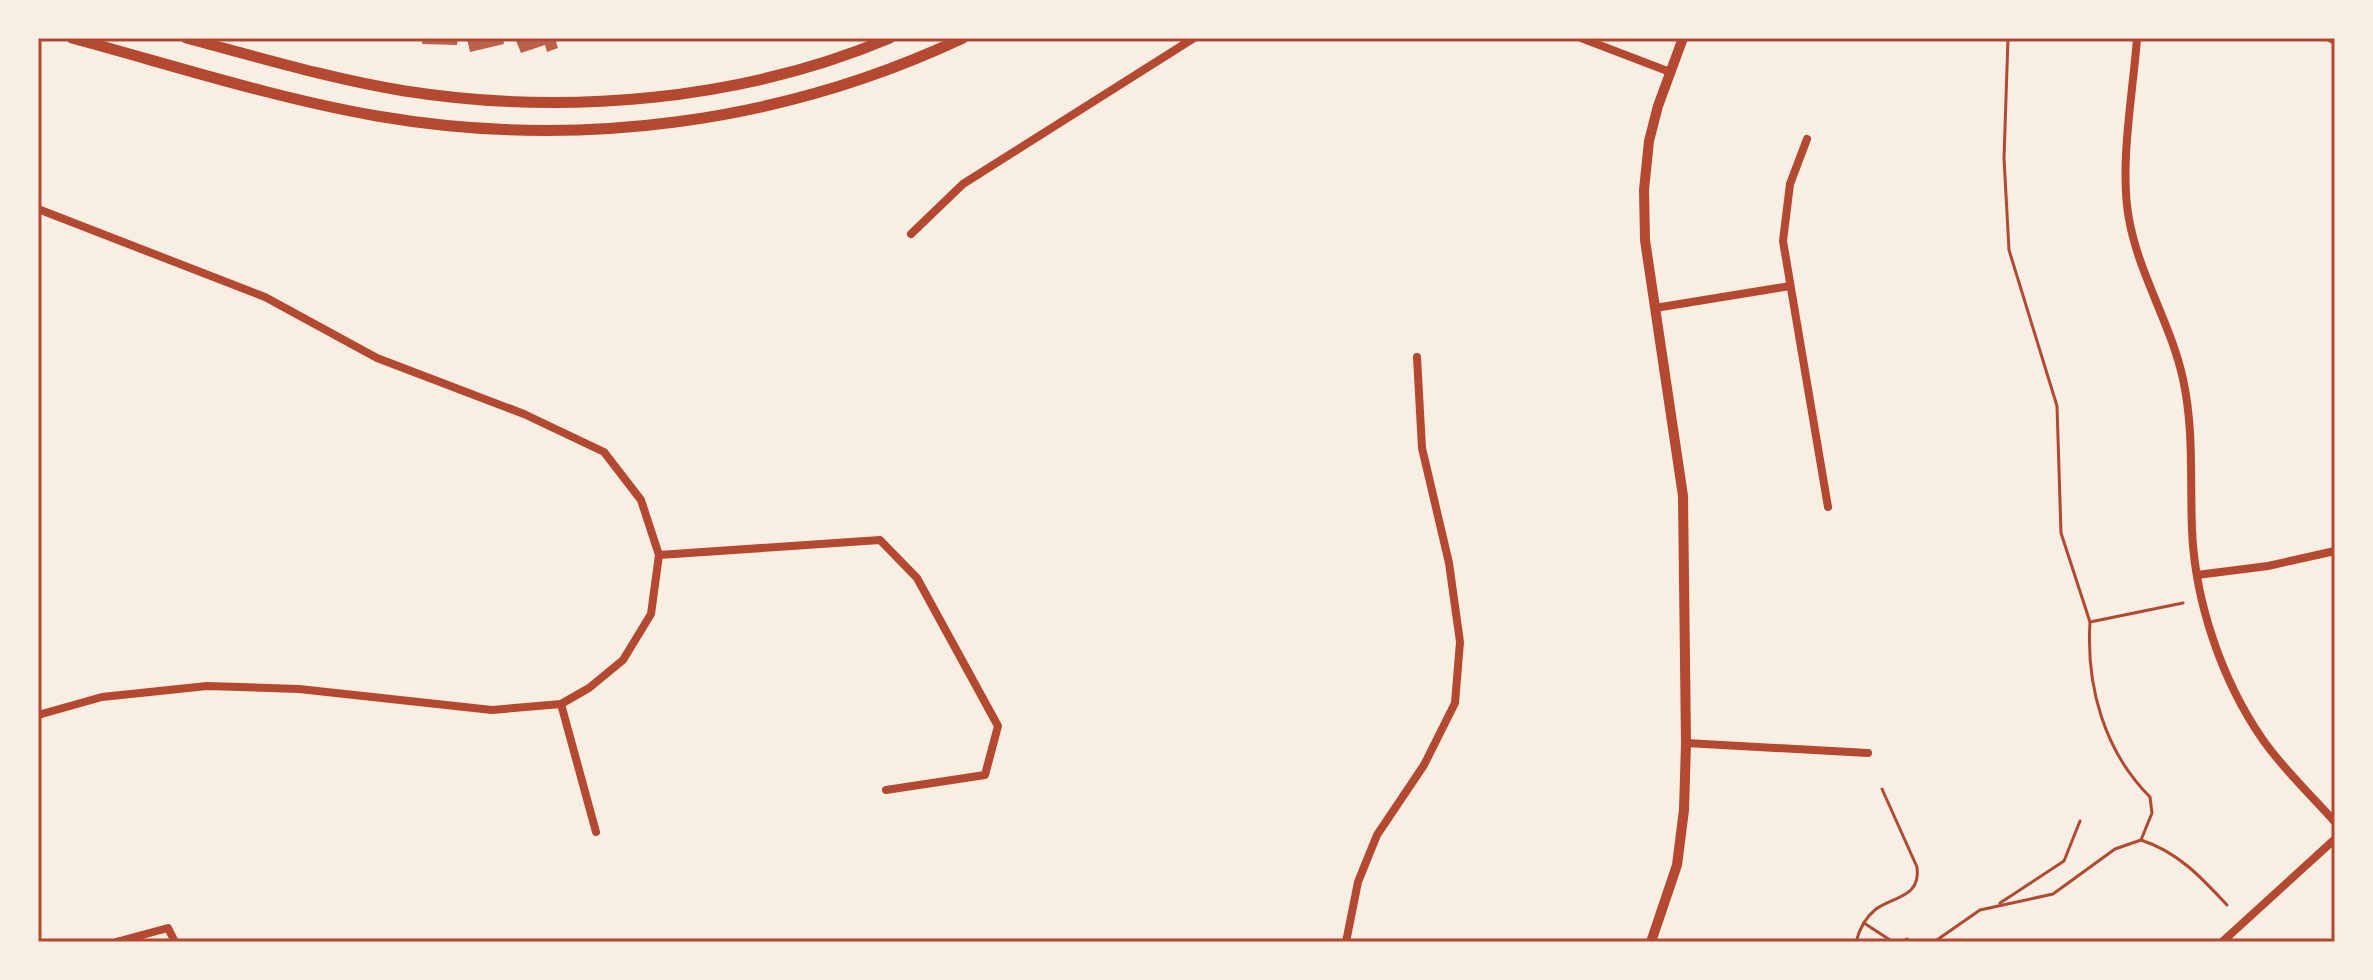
<svg xmlns="http://www.w3.org/2000/svg" width="2373" height="980" font-family="'Golos Text',sans-serif">
	<style>
		.building { fill: #bf614a }
		.lines { fill: none; stroke-linecap: round; stroke-linejoin: round }
		.path { stroke: #b5482f; stroke-width: 3 }
		.minor { stroke: #b5482f; stroke-width: 8 }
		.tertiary { stroke: #b5482f; stroke-width: 10 }
		.secondary { stroke: #b5482f; stroke-width: 11 }
		.neatline { fill: none; stroke: #b5482f; stroke-width: 3 }
	</style>
	<rect width="100%" height="100%" fill="#f6efe4"/>
	<g class="building">
		<polygon points="423,38 458,38 457,45 422,44"/>
		<polygon points="467,38 503,38 504,44 470,52"/>
		<polygon points="515,38 555,38 558,48 547,52 545,45 521,53"/>
	</g>
	<g class="lines">
		<g class="path">
			<polyline points="2008,38 2004,158 2009,250 2057,406 2061,533 2090,622 2183,603"/>
			<path d="M2141 840C2178 852 2201 877 2227 905"/>
			<polyline points="2000,903 2064,861 2080,821"/>
			<polyline points="1864,923 1893,942"/>
			<path d="M1856 942C1859 930 1866 917 1876 909 1895 896 1921 897 1917 867L1882 789"/>
			<polyline points="1901,942 1907,939 1912,942"/>
			<path d="M1934 942 1980 910 2053 894 2115 849 2141 840 2152 813 2150 797C2104 751 2086 686 2090 622"/>
		</g>
		<g class="minor">
			<polyline points="1581,38 1670,72"/>
			<path d="M2137 38C2133 94 2119 165 2129 219 2139 275 2171 324 2183 379 2194 429 2190 480 2192 530 2195 602 2222 681 2263 740 2284 770 2311 795 2335 822"/>
			<polyline points="2330,38 2335,41"/>
			<polyline points="1807,139 1790,184 1783,241 1828,507"/>
			<polyline points="38,209 265,297 377,358 524,414 604,452 641,500 659,555 651,614 623,660 589,688 561,704 492,710 299,689 207,686 102,697 38,715"/>
			<polyline points="911,234 963,184 1194,38"/>
			<polyline points="1655,308 1790,286"/>
			<polyline points="659,555 880,540 917,578 998,726 985,775 886,790"/>
			<polyline points="2197,575 2268,566 2335,551"/>
			<polyline points="561,704 596,832"/>
			<polyline points="1686,743 1868,753"/>
			<polyline points="116,942 168,928 175,942"/>
			<polyline points="1346,942 1358,882 1377,835 1424,765 1455,703 1460,642 1449,563 1422,448 1417,357"/>
			<polyline points="2222,942 2335,839"/>
		</g>
		<polyline class="tertiary" points="1651,942 1677,865 1684,810 1686,743 1683,496 1645,240 1644,190 1649,141 1658,106 1683,38"/>
		<g class="secondary">
			<path d="M72 38C172 65 274 98 377 116 575 150 780 124 963 38"/>
			<path d="M186 38C258 57 331 79 405 91 564 116 741 101 890 38"/>
		</g>
	</g>
	<rect width="2373" height="980" fill="none" stroke="#f6efe4" stroke-width="80"/>
	<rect x="40" y="40" width="2293" height="900" class="neatline"/>
</svg>
